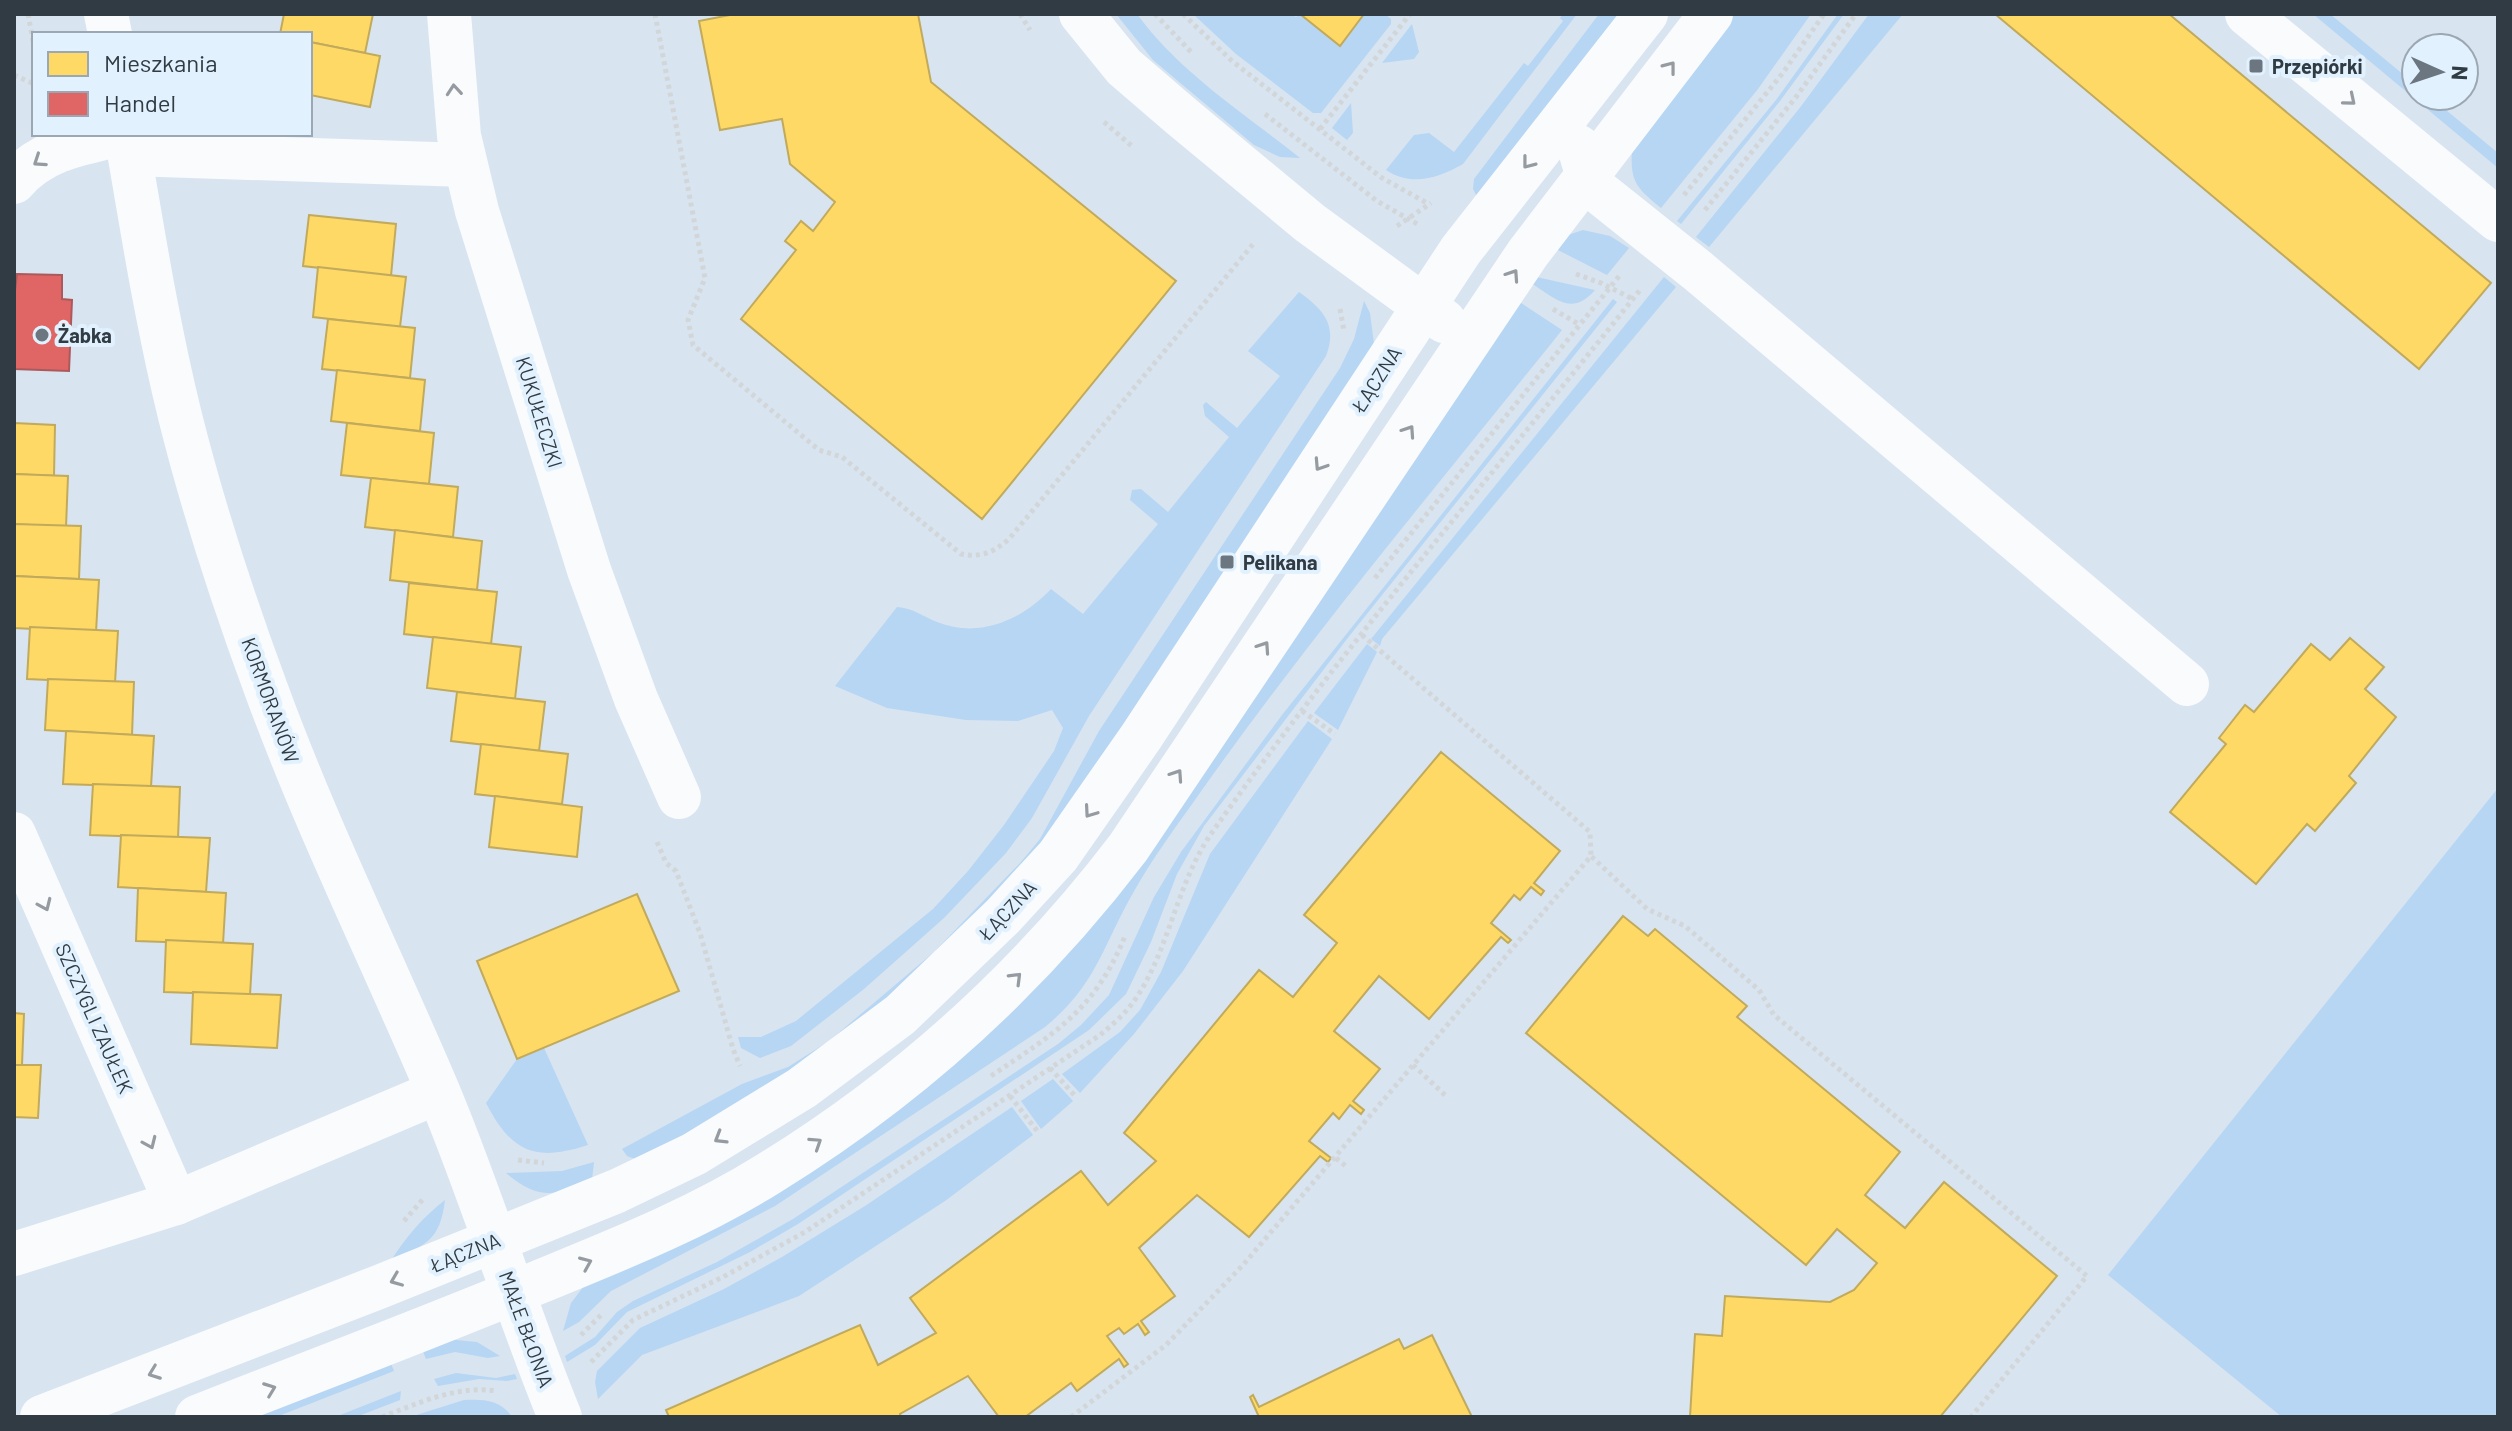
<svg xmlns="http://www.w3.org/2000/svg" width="2512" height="1431" font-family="Barlow,sans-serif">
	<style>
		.green { fill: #b7d6f3 }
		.homes { fill: #ffd966; stroke: #c1aa5c; stroke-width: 2 }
		.shops { fill: #e06666; stroke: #ac595c; stroke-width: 2 }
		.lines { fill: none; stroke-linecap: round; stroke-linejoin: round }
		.path { stroke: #d2d6d9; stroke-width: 5; stroke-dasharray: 4 4; stroke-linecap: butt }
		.minor { stroke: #f9fbfd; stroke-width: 44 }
		.oneway { stroke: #959ba0 }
		.poi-dot { fill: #6b7680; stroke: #e2f1fe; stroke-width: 3 }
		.labels { text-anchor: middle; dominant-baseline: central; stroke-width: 8; stroke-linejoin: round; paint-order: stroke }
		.poi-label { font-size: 20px; font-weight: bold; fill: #313b43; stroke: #e2f1fe; text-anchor: start }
		.street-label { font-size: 20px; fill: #313b43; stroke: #e2f1fe }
	</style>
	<rect width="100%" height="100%" fill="#d8e4f0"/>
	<g class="green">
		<path d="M1116 14H1137C1180 73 1244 113 1300 158L1280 157 1254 145 1153 60Z"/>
		<polygon points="1193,14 1291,14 1296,17 1300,14 1340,46 1364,14 1385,14 1391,19 1391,24 1321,113 1313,113 1236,54"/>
		<path d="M1563 14H1577L1463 164C1439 178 1411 187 1386 170L1414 135 1429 133 1454 152 1524 63 1528 66 1563 21 1560 18Z"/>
		<polygon points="1599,14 1620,14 1477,197 1473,189 1474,179"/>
		<path d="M1729 14H1811L1758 89 1661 208C1636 187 1630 182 1632 149Z"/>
		<polygon points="1838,14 1844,14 1780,101 1681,224 1677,221 1776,100"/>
		<polygon points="1869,14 1903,14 1709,247 1696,237 1802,105"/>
		<polygon points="2313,14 2330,14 2416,85 2416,96 2429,96 2498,153 2498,168"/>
		<polygon points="1412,24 1419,52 1414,59 1382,63"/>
		<polygon points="1351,103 1353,133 1347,140 1332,128"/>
		<polygon points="1583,230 1610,236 1629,248 1607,275 1552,247 1568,235"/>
		<path d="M1532 276 1595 290C1571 318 1554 297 1528 281Z"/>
		<polygon points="1664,277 1676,287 1382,639 1380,646 1371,639"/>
		<path d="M1299 292C1323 309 1338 325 1326 356L1089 716 1032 818 1006 853 944 918 864 989 791 1046 760 1058 741 1048 738 1037H761L796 1021 933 909 968 871 1004 825 1054 751 1063 728 1052 710 1018 721 966 720 887 708 835 686 897 607C913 608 922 616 937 622 979 639 1022 620 1051 589L1083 614 1158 524 1130 500 1132 490 1141 489 1168 512 1229 437 1205 416 1203 405 1206 402 1237 428 1280 376 1248 351Z"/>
		<path d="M1515 299 1562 330C1439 484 1311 635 1197 797 1175 828 1152 859 1133 893 1102 947 1097 984 1045 1027L775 1206 611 1291 579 1322 563 1331 571 1303 587 1282 947 1064Z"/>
		<polygon points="1613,299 1617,302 1350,635 1204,826 1177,874 1151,942 1126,994 1089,1030 798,1224 750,1252 627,1312 595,1345 567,1362 565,1356 595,1337 617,1312 633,1301 717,1262 793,1219 1058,1044 1081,1025 1109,995 1154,897 1181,852 1282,715"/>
		<polygon points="1364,301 1370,313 1374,344 1090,784 976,921 827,1049 643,1162 627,1156 622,1149 742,1084 788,1067 829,1041 934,952 1021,862 1040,839 1099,731 1340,368 1354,339"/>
		<polygon points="1367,644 1377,652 1338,730 1314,713"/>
		<polygon points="1308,721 1332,739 1183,971 1134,1034 1080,1093 1062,1074 1120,1032 1140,1010 1161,972 1210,854"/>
		<polygon points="2498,788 2498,1417 2282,1417 2108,1275"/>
		<path d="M544 1048 588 1145C535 1162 512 1153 486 1103L517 1059Z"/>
		<polygon points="1053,1079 1073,1101 1041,1129 1021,1101"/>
		<polygon points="1012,1107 1033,1135 945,1201 799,1296 642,1355 598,1399 595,1382 597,1371 640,1328 724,1289 782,1257 865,1206"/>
		<path d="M594 1162 592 1180C556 1197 538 1200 506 1173L562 1171Z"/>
		<path d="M445 1200C440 1240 427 1245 392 1259 407 1236 423 1217 445 1200Z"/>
		<polygon points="446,1339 477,1342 500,1356 488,1358 455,1352 426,1359 420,1344"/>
		<polygon points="388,1356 394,1371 276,1417 233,1417"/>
		<polygon points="456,1373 496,1378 515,1374 517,1379 507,1381 479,1379 438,1386 434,1379"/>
		<polygon points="401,1391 400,1400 356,1417 335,1417"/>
		<path d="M464 1400C484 1399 501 1400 512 1417H410Z"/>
	</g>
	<g class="homes">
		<polygon points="284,14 373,14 365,53 310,42 310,34 280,34"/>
		<polygon points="735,14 918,14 931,82 1176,281 982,519 741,319 796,250 785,241 801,221 813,231 835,202 790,164 782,119 720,130 699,21"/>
		<polygon points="1300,14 1364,14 1340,46"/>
		<polygon points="1995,14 2169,14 2491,283 2419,369"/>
		<polygon points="310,42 380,56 370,107 310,95"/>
		<polygon points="309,215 396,224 391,276 303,266"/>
		<polygon points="318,267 406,277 400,327 313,317"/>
		<polygon points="328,319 415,328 410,378 322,369"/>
		<polygon points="337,370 425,380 420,431 331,421"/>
		<polygon points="14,423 55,425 54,476 14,474"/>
		<polygon points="347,423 434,433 429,484 341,475"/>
		<polygon points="14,474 68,476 66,527 14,524"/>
		<polygon points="371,478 458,487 453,537 365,527"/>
		<polygon points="14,524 81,526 79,579 14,576"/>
		<polygon points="395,530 482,541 477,590 390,580"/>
		<polygon points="14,576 99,580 96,632 14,628"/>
		<polygon points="409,583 497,592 491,644 404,634"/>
		<polygon points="30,627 118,631 115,683 27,679"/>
		<polygon points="433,637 521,647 515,699 427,688"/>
		<polygon points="2350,638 2384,667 2365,689 2396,717 2349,776 2356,783 2315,831 2307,824 2256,884 2170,812 2226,744 2219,738 2245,705 2254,712 2311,644 2330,660"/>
		<polygon points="48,679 134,682 132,735 45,730"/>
		<polygon points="457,692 545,702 539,751 451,741"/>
		<polygon points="66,731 154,736 151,787 63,784"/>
		<polygon points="481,744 568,754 562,804 475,794"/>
		<polygon points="1441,752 1560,851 1534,883 1544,891 1541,895 1531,887 1520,900 1514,895 1491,923 1511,940 1508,943 1501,937 1429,1019 1379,976 1334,1031 1380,1069 1353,1101 1364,1110 1361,1114 1350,1105 1339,1119 1333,1113 1309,1141 1331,1158 1328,1162 1320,1156 1249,1237 1197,1195 1139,1248 1175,1296 1141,1321 1149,1332 1145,1335 1138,1324 1124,1334 1119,1328 1107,1336 1128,1364 1124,1367 1119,1359 1077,1391 1071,1383 1025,1417 999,1417 968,1376 900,1414 901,1417 669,1417 666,1410 860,1325 878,1365 936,1333 910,1298 1081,1171 1108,1205 1156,1161 1124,1133 1259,970 1293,997 1337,943 1304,915"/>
		<polygon points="93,784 180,787 178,838 90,835"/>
		<polygon points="495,796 582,807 577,857 489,847"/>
		<polygon points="121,835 210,838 206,892 118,887"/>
		<polygon points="138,888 226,893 223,944 136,941"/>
		<polygon points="637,894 679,991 517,1059 477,961"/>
		<polygon points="1623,916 1648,936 1655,929 1747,1006 1737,1017 1900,1152 1865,1195 1905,1228 1944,1182 2057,1276 1940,1417 1690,1417 1695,1334 1722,1336 1725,1296 1830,1302 1854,1290 1877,1263 1837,1229 1806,1265 1526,1033"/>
		<polygon points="166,940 253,944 250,995 164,992"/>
		<polygon points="193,992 281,995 277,1048 191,1044"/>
		<polygon points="14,1013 24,1014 22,1065 14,1065"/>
		<polygon points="14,1065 41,1065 38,1118 14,1117"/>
		<polygon points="1432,1335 1472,1417 1259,1417 1250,1397 1253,1395 1259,1407 1399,1339 1404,1349"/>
	</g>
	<polygon class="shops" points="17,274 62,275 62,299 72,300 69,371 14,369 14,299"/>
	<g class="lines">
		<g class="path">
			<polyline points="28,14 34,46"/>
			<path d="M655 14 705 278 688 320 693 345 819 450 842 457 961 554C981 558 994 552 1009 539L1254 243"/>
			<polyline points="1020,14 1030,30"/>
			<polyline points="1155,14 1193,54"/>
			<polyline points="1183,14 1232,61 1382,178 1427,203"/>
			<polyline points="14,75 34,84"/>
			<polyline points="1265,114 1377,201 1419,225"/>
			<polyline points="1104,122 1133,147"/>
			<polyline points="1320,129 1410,14"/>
			<polyline points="1684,195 1782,74 1824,14"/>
			<polyline points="1705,210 1796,97 1856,14"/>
			<polyline points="1397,226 1431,203"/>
			<polyline points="1576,274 1601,283 1633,299"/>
			<polyline points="1340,309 1344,331"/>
			<polyline points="1553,309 1580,325"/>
			<polyline points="1375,578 1620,275"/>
			<polyline points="1362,635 1590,832 1591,856"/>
			<polyline points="1302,711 1335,734"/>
			<polyline points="657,842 666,863 676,871 700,933 733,1049 740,1066"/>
			<polyline points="1413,1065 1446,1096"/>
			<polyline points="1050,1068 1076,1097"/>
			<path d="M991 1076C1055 1033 1095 1010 1125 936"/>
			<polyline points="1010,1096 1038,1132"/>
			<polyline points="1336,1158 1348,1168"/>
			<polyline points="518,1160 544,1163"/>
			<polyline points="404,1221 424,1198"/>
			<polyline points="581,1335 602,1314"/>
			<path d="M591 1362 633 1320 723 1277 805 1232 1100 1035C1112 1025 1125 1014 1134 1001 1170 950 1176 883 1213 831 1345 644 1497 470 1640 290"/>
			<path d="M382 1417C419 1403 456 1385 497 1391"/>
			<polyline points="1071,1417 1166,1345 1243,1265 1591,856 1647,909 1685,926 1759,990 1774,1015 2087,1276 1971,1417"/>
		</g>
		<g class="minor">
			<polyline points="106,14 110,34"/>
			<polyline points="449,14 459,136 477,211 589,570 636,699 679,797"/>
			<polyline points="1081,14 1124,67 1181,116 1310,223 1444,321"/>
			<polyline points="2247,14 2498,220"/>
			<path d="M126 134C142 228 157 323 180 416 203 508 233 600 266 689 316 826 381 957 438 1091 483 1198 516 1310 560 1417"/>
			<polyline points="1579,147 1587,174 1594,188 1698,271 2187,684"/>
			<polyline points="130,154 465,165"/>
			<path d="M14 182C42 149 82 143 122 134"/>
			<polyline points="14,834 176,1203"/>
			<polyline points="14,1254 176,1203 438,1092"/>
			<polyline points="42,1417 379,1287 617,1191 694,1154 802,1088 900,1015 1003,916 1058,856 1141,737 1461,250 1646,14"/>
			<path d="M197 1417C311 1372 426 1329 539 1282 617 1250 696 1219 768 1174 908 1088 1029 978 1128 848L1528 253 1711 14"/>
		</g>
	</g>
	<defs><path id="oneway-chevron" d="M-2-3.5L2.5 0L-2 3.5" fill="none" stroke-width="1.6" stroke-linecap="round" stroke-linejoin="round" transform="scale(2)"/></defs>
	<g class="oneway">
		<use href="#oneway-chevron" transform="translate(1670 67) rotate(-52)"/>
		<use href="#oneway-chevron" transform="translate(454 90) rotate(-95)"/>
		<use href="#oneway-chevron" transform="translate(2350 100) rotate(40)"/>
		<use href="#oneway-chevron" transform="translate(39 161) rotate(146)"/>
		<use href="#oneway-chevron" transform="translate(1528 163) rotate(128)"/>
		<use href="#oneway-chevron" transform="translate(1513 275) rotate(-56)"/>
		<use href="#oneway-chevron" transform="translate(1409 431) rotate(-56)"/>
		<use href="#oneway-chevron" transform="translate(1320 465) rotate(123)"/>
		<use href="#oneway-chevron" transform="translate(1264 647) rotate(-56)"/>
		<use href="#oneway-chevron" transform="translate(1177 775) rotate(-56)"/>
		<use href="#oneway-chevron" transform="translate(1090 812) rotate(125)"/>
		<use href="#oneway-chevron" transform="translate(45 905) rotate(66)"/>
		<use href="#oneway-chevron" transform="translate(1016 978) rotate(-45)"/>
		<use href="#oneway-chevron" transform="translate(720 1138) rotate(149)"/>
		<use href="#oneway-chevron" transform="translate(150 1143) rotate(66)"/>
		<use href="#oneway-chevron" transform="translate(816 1143) rotate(-33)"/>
		<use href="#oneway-chevron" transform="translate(586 1263) rotate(-23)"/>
		<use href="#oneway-chevron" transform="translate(396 1280) rotate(158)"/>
		<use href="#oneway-chevron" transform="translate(154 1373) rotate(159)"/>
		<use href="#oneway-chevron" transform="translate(270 1389) rotate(-21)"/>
	</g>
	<g class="poi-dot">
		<rect x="2248" y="58" width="16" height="16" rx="4"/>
		<circle cx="42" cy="335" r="8"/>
		<rect x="1219" y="554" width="16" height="16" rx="4"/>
	</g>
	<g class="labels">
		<g class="poi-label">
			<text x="2272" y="66">Przepiórki</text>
			<text x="58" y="335">Żabka</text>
			<text x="1243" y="562">Pelikana</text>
		</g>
		<g class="street-label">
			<text transform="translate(1376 379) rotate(-57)">ŁĄCZNA</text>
			<text transform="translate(540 412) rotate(73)">KUKUŁECZKI</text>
			<text transform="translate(271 700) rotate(70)">KORMORANÓW</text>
			<text transform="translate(1007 910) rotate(-47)">ŁĄCZNA</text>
			<text transform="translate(95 1018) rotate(66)">SZCZYGLI ZAUŁEK</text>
			<text transform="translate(465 1252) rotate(-22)">ŁĄCZNA</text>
			<text transform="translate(527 1329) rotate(70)">MAŁE BŁONIA</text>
		</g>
	</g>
	<rect width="2512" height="1431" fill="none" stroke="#313b43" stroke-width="32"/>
	<rect x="32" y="32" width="280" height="104" fill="#e2f1fe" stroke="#9ba8b3" stroke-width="2"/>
	<rect x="48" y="52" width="40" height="24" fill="#ffd966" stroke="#9ba8b3" stroke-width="2"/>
	<text x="104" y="72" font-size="24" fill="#313b43">Mieszkania</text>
	<rect x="48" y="92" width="40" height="24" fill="#e06666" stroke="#9ba8b3" stroke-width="2"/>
	<text x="104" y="112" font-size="24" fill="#313b43">Handel</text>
	<g transform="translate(2440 72) rotate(93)"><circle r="38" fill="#e2f1fe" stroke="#9ba8b3" stroke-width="2"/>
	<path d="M0-6L14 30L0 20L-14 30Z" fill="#6b7680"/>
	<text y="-12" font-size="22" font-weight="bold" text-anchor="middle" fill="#313b43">N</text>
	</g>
</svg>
